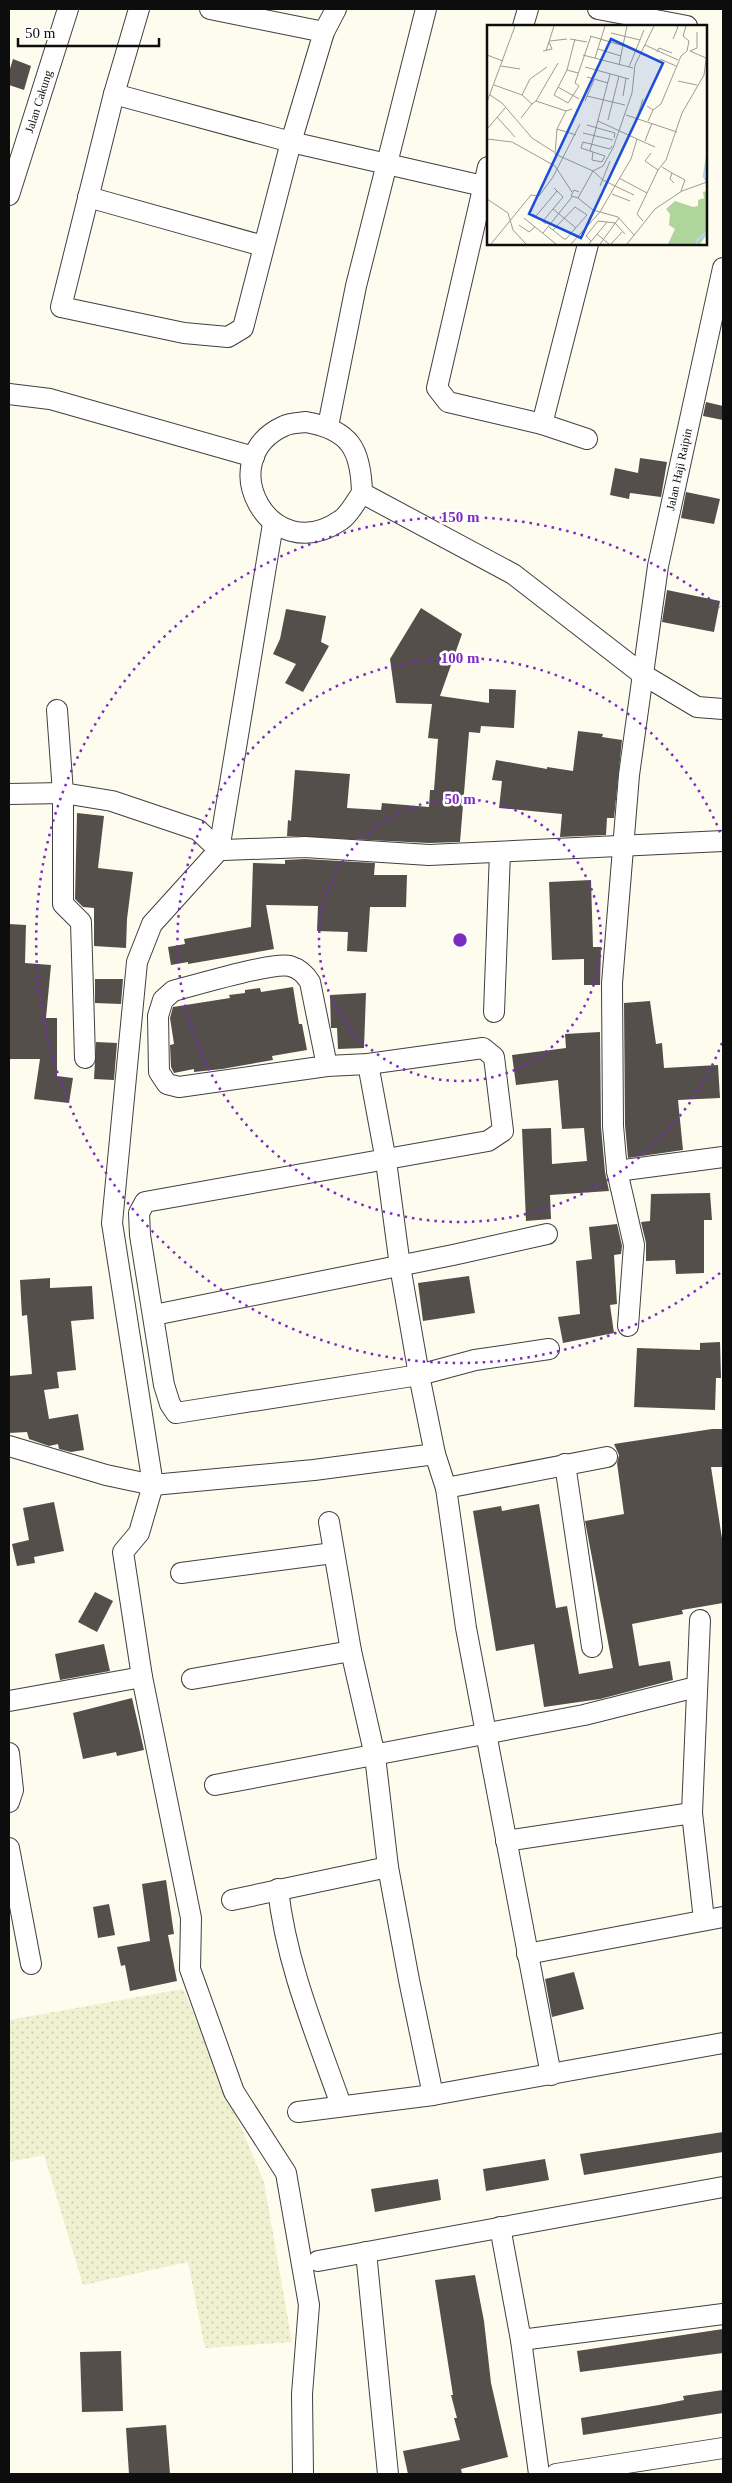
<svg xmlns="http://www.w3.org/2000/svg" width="732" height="2483" font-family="Georgia,serif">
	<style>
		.farmland { fill: url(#farmland-dots) }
		.building { fill: #544f4a }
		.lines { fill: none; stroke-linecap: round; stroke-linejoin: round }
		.street-casing { stroke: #404040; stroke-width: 22 }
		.street { stroke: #fff; stroke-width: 20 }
		.ring { fill: none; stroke: #7b2cbf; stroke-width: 2.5; stroke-dasharray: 2.5 5 }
		.labels { text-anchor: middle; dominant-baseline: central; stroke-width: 5; stroke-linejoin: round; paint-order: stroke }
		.street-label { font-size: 12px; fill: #0d0d0d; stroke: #fff }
		.inset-river { fill: none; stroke: #b7d5f0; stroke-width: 2.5 }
		.inset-road { fill: none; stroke: #9d9c94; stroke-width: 1 }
		.view { fill: #1d4ed8; fill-opacity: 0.15; stroke: #1d4ed8; stroke-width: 2.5 }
		.inset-edge { fill: none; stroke: #0d0d0d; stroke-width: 2.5 }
		.centre { fill: #7b2cbf; stroke: #fff; stroke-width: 2.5 }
		.ring-label { font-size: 15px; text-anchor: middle; font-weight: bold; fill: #7b2cbf; stroke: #fff; stroke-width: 5; stroke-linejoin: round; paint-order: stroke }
	</style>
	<defs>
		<pattern id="farmland-dots" width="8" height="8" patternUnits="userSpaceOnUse" patternTransform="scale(1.25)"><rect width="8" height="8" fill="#f0f1d0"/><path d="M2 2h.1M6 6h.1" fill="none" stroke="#cdcdb1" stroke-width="1.8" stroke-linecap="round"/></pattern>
	</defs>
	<rect width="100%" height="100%" fill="#fdfcee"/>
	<polygon class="farmland" points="183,1989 264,2182 292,2342 205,2348 188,2262 83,2285 44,2155 9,2162 9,2020"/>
	<g class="building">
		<polygon points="13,59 31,66 24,90 9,85 9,72"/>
		<polygon points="706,402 723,406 723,420 703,416"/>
		<polygon points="640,458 667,462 661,497 630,493 629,499 610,495 615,468 638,473"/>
		<polygon points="686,492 720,499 714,524 681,518"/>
		<polygon points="667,590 720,601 714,632 662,622"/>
		<polygon points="421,608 462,634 440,696 489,703 489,689 516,690 514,728 481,726 480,733 469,732 460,842 429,843 287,836 288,820 291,821 295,770 350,774 347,808 381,810 382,803 429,807 430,790 434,790 438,739 428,738 432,704 396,703 390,659"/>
		<polygon points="286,609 326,616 321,642 329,646 303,692 285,683 296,664 273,654 280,639"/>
		<polygon points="578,731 603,734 602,737 622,740 614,818 607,818 606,835 560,837 562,814 499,808 502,781 492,780 496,760 547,769 547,767 573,771"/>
		<polygon points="77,813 104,816 98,868 133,872 127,919 126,948 94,946 94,908 83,907 75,899"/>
		<polygon points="305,859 375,863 374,875 407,875 406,907 370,907 367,952 347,951 348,932 317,931 318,906 266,905 274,949 188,964 188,962 171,965 168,947 185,944 184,939 251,927 253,863 285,864 285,860"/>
		<polygon points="591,880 593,947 601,947 600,985 584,985 584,959 552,960 549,882"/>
		<polygon points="9,924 26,925 25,963 51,965 46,1018 57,1018 57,1076 73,1078 69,1103 34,1099 40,1059 9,1059"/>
		<polygon points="95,979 123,979 121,1004 95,1003"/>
		<polygon points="293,987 299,1024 302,1024 307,1050 272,1056 273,1060 222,1069 194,1072 194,1069 174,1073 171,1067 170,1045 174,1044 170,1018 173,1007 230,998 229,995 245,993 245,990 260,988 261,992"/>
		<polygon points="366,993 364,1048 338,1049 337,1028 331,1028 330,995"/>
		<polygon points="650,1001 656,1044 662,1043 664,1068 718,1065 720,1098 678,1100 683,1150 628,1158 625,1125 624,1003"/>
		<polygon points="600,1032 601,1127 605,1172 609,1191 550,1195 551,1219 526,1221 522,1129 551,1128 552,1164 587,1161 584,1128 562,1129 558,1080 516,1085 512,1055 566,1048 565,1034"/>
		<polygon points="96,1042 117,1043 114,1080 94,1079"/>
		<polygon points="710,1193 712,1220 704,1220 704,1273 676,1274 675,1260 646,1261 646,1243 641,1222 650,1221 651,1194"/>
		<polygon points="617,1224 622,1246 621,1254 614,1255 617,1304 610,1305 614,1333 563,1343 558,1317 580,1314 576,1261 592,1259 589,1227"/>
		<polygon points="469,1276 475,1313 423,1321 418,1283"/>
		<polygon points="50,1278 50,1288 92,1286 94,1319 71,1321 76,1370 57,1372 59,1388 44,1390 49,1419 78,1414 84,1450 71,1452 59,1449 58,1444 49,1446 29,1439 27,1432 9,1433 9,1376 32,1374 27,1315 22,1316 20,1280"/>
		<polygon points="720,1342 721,1378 716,1378 715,1410 634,1407 637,1348 700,1350 700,1343"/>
		<polygon points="712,1429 723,1429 723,1467 711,1467 723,1545 723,1603 682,1610 683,1614 632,1624 639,1666 670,1661 673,1680 600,1699 544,1707 534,1644 496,1651 473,1511 501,1506 502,1511 539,1504 556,1608 567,1606 579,1674 613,1668 585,1521 624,1514 617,1463 619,1455 614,1444"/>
		<polygon points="54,1502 64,1551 34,1557 35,1563 17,1566 12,1544 29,1540 23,1508"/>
		<polygon points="95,1592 113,1601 97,1632 78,1622"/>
		<polygon points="104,1644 110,1671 60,1680 55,1654"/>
		<polygon points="132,1698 144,1750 117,1756 116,1752 83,1759 73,1713"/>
		<polygon points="166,1880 174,1934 168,1935 177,1981 130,1991 125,1965 121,1966 117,1947 150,1941 142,1884"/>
		<polygon points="109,1904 115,1935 98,1938 93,1907"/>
		<polygon points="574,1972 584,2009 552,2017 545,1979"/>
		<polygon points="723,2132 723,2152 584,2175 580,2154"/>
		<polygon points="545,2159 549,2180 486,2191 483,2169"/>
		<polygon points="438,2179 441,2200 375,2212 371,2189"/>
		<polygon points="475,2275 484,2321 491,2383 508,2457 461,2469 462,2474 408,2474 403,2451 460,2440 454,2418 457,2418 451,2395 453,2395 435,2280"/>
		<polygon points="723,2329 723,2353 580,2372 577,2351"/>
		<polygon points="121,2351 123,2411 82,2412 80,2352"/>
		<polygon points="723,2390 723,2413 583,2435 581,2418 659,2405 684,2400 683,2396"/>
		<polygon points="166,2425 170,2474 129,2474 126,2428"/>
	</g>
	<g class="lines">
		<defs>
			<g id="street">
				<polyline points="139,9 114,94 61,307 184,333 228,337 243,328 291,142 324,32 336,9"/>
				<polyline points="210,9 324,32"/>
				<polyline points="598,9 687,26"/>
				<polyline points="523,26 528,9"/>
				<polyline points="114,94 291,142 483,186"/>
				<polyline points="488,167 437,388 448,402 542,424 587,439"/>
				<path id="s1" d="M9 195 68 9"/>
				<polyline points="88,197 263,246"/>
				<polyline points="9,394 50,399 254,457"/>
				<path d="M306 422C350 430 361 449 362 493 356 501 350 514 341 520 270 570 211 459 284 426 290 423 299 423 306 422Z"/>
				<polyline points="542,424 588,244"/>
				<polyline points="328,426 356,286 426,9"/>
				<polyline points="362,493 513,574 642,674 697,707 723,709"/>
				<polyline points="273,524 219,850 152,924 137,962 112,1223 153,1485 139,1533 123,1552 142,1677 191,1918 190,1969 234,2092 286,2173 309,2305 302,2394 303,2474"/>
				<polyline points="57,710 63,793 63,904 81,922 85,1058"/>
				<polyline points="9,794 63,793 112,801 198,830 219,850 224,850 305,847 429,855 723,841"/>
				<polyline points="494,1012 500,852"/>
				<polyline points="368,1064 386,1161 400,1266 419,1375 435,1454 446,1488 466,1628 551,2075"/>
				<path d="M327 1066 179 1087 167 1084 159 1072 158 1016 163 1000 173 991C196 985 271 962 290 966 300 969 305 974 310 982L327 1066 368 1064 483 1048 494 1057 503 1131 488 1141 145 1202 139 1213 140 1235 164 1385 170 1404 176 1413 419 1375 475 1360 549 1349"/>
				<polyline points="617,1171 723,1157"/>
				<polyline points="154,1315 453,1255 547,1234"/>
				<path id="s2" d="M628 1326 634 1245 617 1171 613 1126 612 983 629 775 658 566 723 268"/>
				<polyline points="9,1446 106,1475 153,1485 314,1470 435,1454"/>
				<polyline points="565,1464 592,1647"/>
				<polyline points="446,1488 607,1457"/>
				<polyline points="329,1522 351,1651 375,1756 388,1867 409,1980 433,2095"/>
				<polyline points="181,1573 333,1553"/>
				<polyline points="700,1620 692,1813 704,1920"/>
				<polyline points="192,1679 351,1651"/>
				<polyline points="9,1701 142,1677"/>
				<polyline points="9,1753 13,1790 9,1802"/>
				<polyline points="215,1785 584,1715 696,1687"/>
				<polyline points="506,1841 692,1813"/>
				<polyline points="9,1848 31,1964"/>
				<path d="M278 1889C286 1964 316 2034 341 2105"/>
				<polyline points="232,1900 388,1867"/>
				<polyline points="527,1954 723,1917"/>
				<polyline points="298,2112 433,2095 723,2043"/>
				<polyline points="500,2227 521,2340 539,2474"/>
				<polyline points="366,2252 388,2474"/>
				<polyline points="318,2261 723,2187"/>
				<polyline points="521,2340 723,2314"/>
				<polyline points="556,2474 723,2448"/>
			</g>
		</defs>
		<use href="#street" class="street-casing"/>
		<use href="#street" class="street"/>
	</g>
	<g class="ring">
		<circle cx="460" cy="940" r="141"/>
		<path d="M722 1043A282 282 0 1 1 722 837"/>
		<path d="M720 1273A423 423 0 1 1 720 607"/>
	</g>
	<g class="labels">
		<g class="street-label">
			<text stroke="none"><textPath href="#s1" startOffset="98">Jalan Cakung</textPath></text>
			<text stroke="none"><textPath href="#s2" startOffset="864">Jalan Haji Raipin</textPath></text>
		</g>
	</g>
	<g transform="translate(487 25)">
		<rect width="220" height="220" fill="#fdfcee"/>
		<path d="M220 166V209L213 219H181L188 204 182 200 183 189 179 184 188 176 206 182 211 181V175L217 173 216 167Z" fill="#afd49c"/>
		<path class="inset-river" d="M220 132 217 151 220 157M210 219V215L220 207"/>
		<path class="inset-road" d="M124 8 153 15M103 11 137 21M83 14 100 17M88 14 80 45 91 48M186 14 191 2 189 1M63 16 80 14M158 20 191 35M111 24 134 31M56 26 65 24 62 17M59 26 67 1M203 26 210 23V7M203 26 219 33M170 27 172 23 185 28M0 30 16 36M96 30 146 43M108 33 118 1M173 34 189 41M132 40 140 1M14 41 33 44M98 42 142 54M142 42 157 5M80 45 67 70 81 78 92 61 88 58 104 11M100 52 121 58M191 56 210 60M7 60 35 70 45 79 49 76 79 86M71 62 92 74M3 70 15 78 45 113 67 127M35 70 43 54 60 42M100 71 138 80M136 71 139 53M49 76 71 38M98 76 107 55M0 77 28 1M160 81 166 85 161 96M85 84 79 86 70 104 68 129 106 146 116 155 128 161 144 134 150 114 168 122M166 85 174 79 194 31 200 26 202 16 196 11 199 1M139 90 190 107M10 92 28 112M34 93 45 79M150 93 156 74M121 95 132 51M111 96 150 114M100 100 128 108 127 113M0 104 19 82M70 104 89 110M96 108 126 115M0 114 25 117 68 141 85 167M158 116 165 98M103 126 123 49M106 127 118 131 115 137 105 135 106 127 94 123 96 117 123 124 125 121M164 128 158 136 171 145M175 142 185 148 183 154 187 158M185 148 198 155 194 166M132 153 160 168M113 161 123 136M92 167 87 165 84 171 91 173 106 146 116 141 126 123 145 68 148 40 167 1M125 169 143 176M91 173 106 185 131 192 147 210M0 174 21 188 26 205 39 219M66 184 89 203M46 189 59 199M49 191 70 166M37 193 69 219M56 196 76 172 67 163M156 196 150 189 171 145 179 135 195 88 217 50 220 27M32 200 42 207 48 202M62 202 66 205 77 214H79L100 190 88 182 66 205M56 208 85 172M110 209 122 219M104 216 99 211 111 196 128 198 138 209M4 219 44 170 52 171 66 152 93 99M84 219 113 187 128 161 147 170M102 219 120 197M113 219 132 193M124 219 135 207M140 219 168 184 195 166 220 157"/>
		<path class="view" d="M124 14 176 38 94 213 42 189Z"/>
		<rect width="220" height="220" class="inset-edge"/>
	</g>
	<circle cx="460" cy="940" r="8" class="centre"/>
	<g class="ring-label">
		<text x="460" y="522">150 m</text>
		<text x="460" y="663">100 m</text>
		<text x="460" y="804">50 m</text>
	</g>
	<rect width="732" height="2483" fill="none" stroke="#0d0d0d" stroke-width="20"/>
	<path d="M18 38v8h141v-8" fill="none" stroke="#0d0d0d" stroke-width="2.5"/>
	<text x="25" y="38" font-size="15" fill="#0d0d0d" stroke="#ffffff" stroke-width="4" paint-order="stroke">50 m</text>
</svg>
